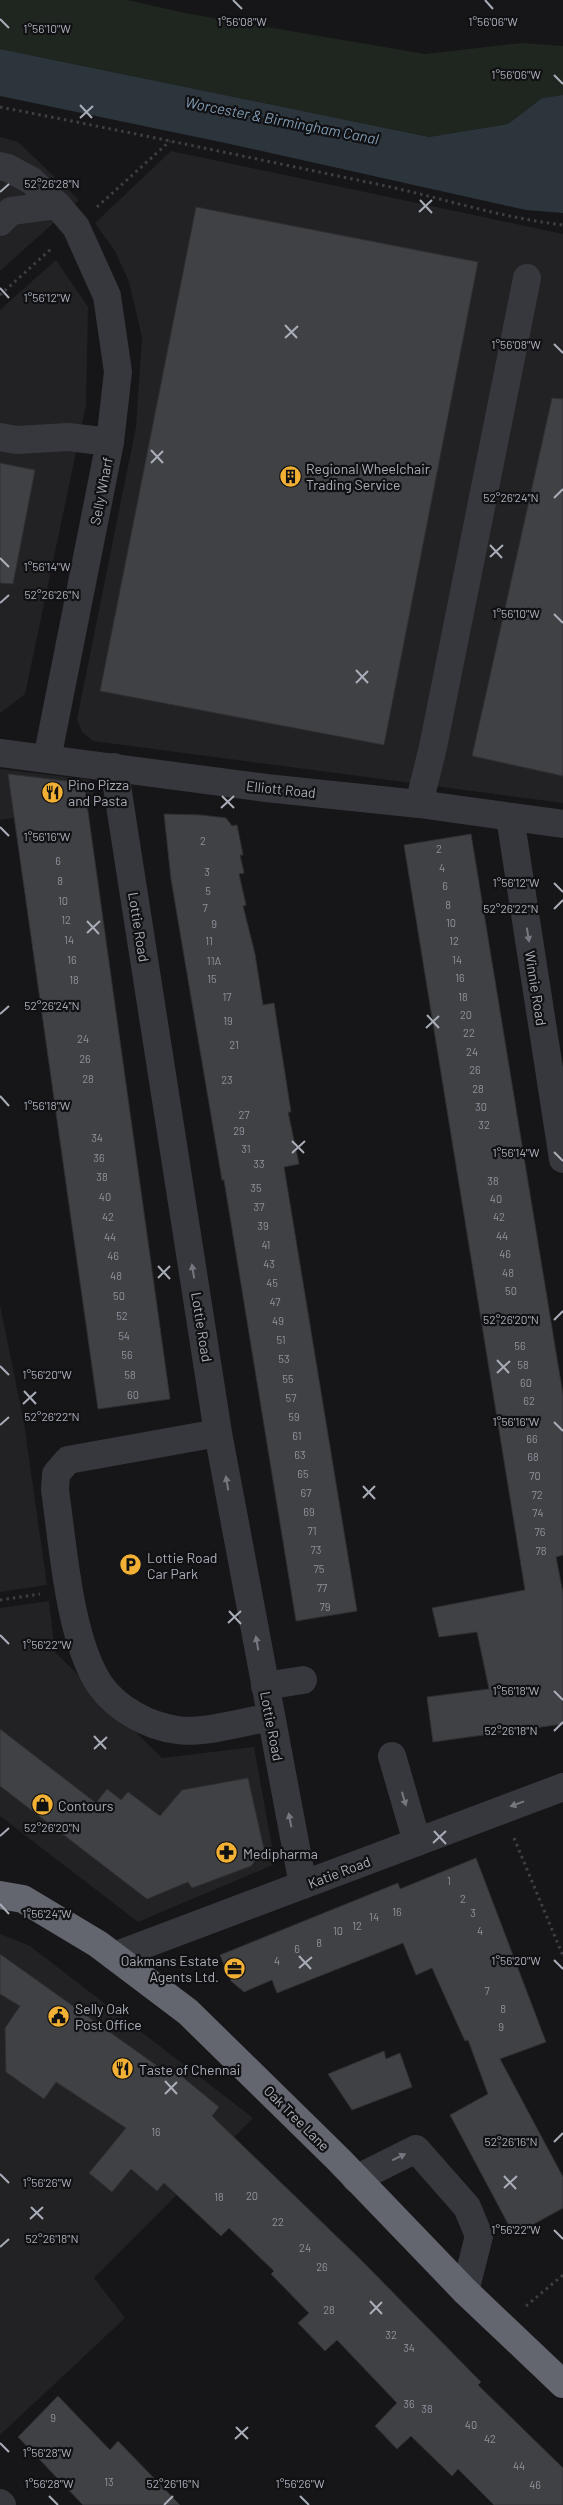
<svg xmlns="http://www.w3.org/2000/svg" width="563" height="2505" font-family="Barlow,sans-serif">
	<style>
		.built { fill: #222225 }
		.green { fill: #1e261f }
		.water { fill: #2c353c }
		.building { fill: #404145; stroke: #303034 }
		.lines { fill: none; stroke-linecap: round; stroke-linejoin: round }
		.path { stroke: #3d3f44; stroke-width: 3; stroke-dasharray: 2.5 4; stroke-linecap: butt }
		.minor { stroke: #37383d; stroke-width: 28 }
		.highway { stroke: #63666e; stroke-width: 28 }
		.oneway { fill: #757881 }
		.ticks { fill: none; stroke: #a8adb8; stroke-width: 2 }
		.labels { text-anchor: middle; dominant-baseline: central; stroke-width: 4.5; stroke-linejoin: round; paint-order: stroke }
		.number-label { font-size: 11px; fill: #8e929b }
		.poi-label { font-size: 14px; fill: #a8adb8; stroke: #111113; text-anchor: start }
		.street-label { font-size: 14px; fill: #a8adb8; stroke: #111113 }
		.water-label { font-size: 15px; font-style: italic; fill: #7f9bb3; stroke: #111113 }
		.ticks-label { font-size: 12px; text-anchor: middle; fill: #a8adb8; stroke: #111113; stroke-width: 4.5; stroke-linejoin: round; paint-order: stroke }
	</style>
	<rect width="100%" height="100%" fill="#161618"/>
	<g class="built">
		<polygon points="0,137 18,142 79,200 0,271"/>
		<polygon points="171,151 563,234 563,803 93,741 82,732 77,719 136,427 142,337 129,282 115,251 95,223"/>
		<polygon points="56,260 88,307 86,405 25,694 0,713 0,310"/>
		<polygon points="0,769 92,780 95,805 0,820"/>
		<polygon points="0,1305 24,1423 47,1585 0,1592"/>
		<polygon points="49,1601 55,1652 162,1758 254,1747 275,1864 138,1922 0,1816 0,1608"/>
		<polygon points="0,1934 30,1946 253,2118 94,2278 125,2318 0,2435"/>
	</g>
	<polygon class="green" points="0,0 128,0 185,13 425,54 522,43 563,46 563,95 542,98 508,124 429,137 0,49"/>
	<polygon class="water" points="0,49 429,137 508,124 542,98 563,95 563,213 526,210 230,144 0,96"/>
	<g class="building">
		<polygon points="196,207 478,262 384,745 100,691"/>
		<polygon points="552,398 563,399 563,776 472,756"/>
		<polygon points="0,463 35,470 13,584 0,583"/>
		<polygon points="8,774 84,783 170,1399 98,1409"/>
		<polygon points="164,814 201,815 226,818 232,826 237,825 243,855 240,855 244,873 239,874 246,905 243,906 255,954 263,1005 274,1003 291,1112 288,1112 299,1164 284,1167 357,1611 296,1621 224,1180 222,1180 171,879"/>
		<polygon points="471,834 563,1395 563,1555 556,1557 563,1593 563,1724 433,1742 427,1697 489,1689 477,1632 439,1637 432,1608 525,1590 404,845"/>
		<polygon points="0,1729 96,1803 107,1789 121,1800 128,1792 160,1816 182,1790 248,1778 264,1849 251,1866 192,1888 188,1882 147,1899 0,1786"/>
		<polygon points="476,1858 546,2042 500,2059 563,2177 563,2208 514,2235 450,2115 488,2094 468,2040 465,2041 432,1968 416,1975 403,1943 277,1993 272,1980 244,1992 231,1981 220,1955 398,1883 400,1889"/>
		<polygon points="0,1954 170,2075 174,2070 219,2107 212,2116 361,2260 481,2382 478,2385 563,2468 563,2505 494,2505 458,2469 452,2476 411,2436 397,2449 375,2426 397,2403 337,2340 325,2351 298,2323 309,2313 271,2274 274,2271 229,2228 221,2236 164,2183 157,2191 131,2169 112,2192 89,2173 126,2128 56,2082 44,2099 6,2072 5,2028 20,2006 0,1994"/>
		<polygon points="384,2051 386,2059 400,2053 412,2087 352,2110 328,2074"/>
		<polygon points="58,2396 110,2450 118,2441 180,2505 83,2505 18,2437"/>
	</g>
	<g class="lines">
		<g class="path">
			<path d="M0 107C129 132 257 159 386 186 445 199 503 218 563 225"/>
			<polyline points="97,207 170,141"/>
			<polyline points="0,295 52,248"/>
			<polyline points="0,1600 40,1594"/>
			<polyline points="514,1838 563,1956"/>
			<polyline points="526,2306 563,2275"/>
		</g>
		<g class="minor">
			<polyline points="0,166 8,168 32,181 57,205 76,227 107,296 118,372 110,442 47,759"/>
			<polyline points="0,222 11,211 57,205"/>
			<polyline points="0,437 17,440 68,437 110,442"/>
			<polyline points="0,753 266,788 419,804 563,824"/>
			<polyline points="114,767 218,1433 303,1885"/>
			<polyline points="419,804 433,747 527,278"/>
			<polyline points="510,817 563,1159"/>
			<path d="M218 1433 68 1460 56 1474 55 1490C63 1545 69 1639 100 1685 117 1709 148 1726 177 1730 201 1734 245 1722 270 1717"/>
			<polyline points="265,1686 303,1680"/>
			<polyline points="392,1756 417,1842"/>
			<polyline points="114,1956 563,1787"/>
			<polyline points="356,2179 416,2149 467,2207 479,2236 465,2291"/>
			<polyline points="0,2503 2,2505"/>
		</g>
		<polyline class="highway" points="0,1895 23,1899 98,1944 188,2012 339,2160 465,2291 563,2384"/>
	</g>
	<defs><path id="oneway-solid" d="M-6-.8H1V-3.2L6.5 0L1 3.2V.8H-6Z" transform="scale(1.25)"/></defs>
	<g class="oneway">
		<use href="#oneway-solid" transform="translate(528 935) rotate(81)"/>
		<use href="#oneway-solid" transform="translate(193 1271) rotate(-99)"/>
		<use href="#oneway-solid" transform="translate(227 1483) rotate(-100)"/>
		<use href="#oneway-solid" transform="translate(257 1643) rotate(-100)"/>
		<use href="#oneway-solid" transform="translate(404 1799) rotate(74)"/>
		<use href="#oneway-solid" transform="translate(517 1804) rotate(160)"/>
		<use href="#oneway-solid" transform="translate(290 1820) rotate(-101)"/>
		<use href="#oneway-solid" transform="translate(399 2157) rotate(-26)"/>
	</g>
	<path class="ticks" d="M233 0 242 9M485 0 493 9M0 19 9 28M554 75 563 84M80 105 92 118M80 118 93 106M0 192 9 184M420 200 432 213M419 212 432 200M0 288 9 298M285 325 297 338M285 338 298 326M554 344 563 353M151 450 163 463M151 463 163 451M554 498 563 489M490 545 502 558M490 557 503 545M0 558 9 567M0 603 9 595M554 614 563 623M356 670 368 683M356 683 368 671M222 796 234 808M221 808 234 796M0 827 9 836M554 883 563 892M554 909 563 900M87 921 99 934M87 933 100 921M0 1014 9 1006M427 1015 439 1028M426 1028 439 1016M0 1096 9 1106M292 1141 304 1153M554 1152 563 1161M292 1153 305 1141M158 1266 170 1279M158 1278 170 1266M554 1320 563 1311M497 1360 509 1373M0 1366 9 1375M497 1373 510 1361M24 1391 36 1404M23 1404 36 1392M554 1422 563 1431M0 1425 9 1417M363 1486 375 1499M363 1498 375 1486M229 1611 241 1624M228 1623 241 1611M0 1635 9 1644M554 1691 563 1700M554 1731 563 1722M94 1736 106 1749M94 1749 107 1737M434 1831 446 1844M0 1836 9 1828M433 1843 446 1831M0 1904 9 1914M299 1956 311 1969M554 1960 563 1969M299 1968 312 1957M165 2081 177 2094M165 2094 177 2082M554 2142 563 2133M0 2174 9 2183M504 2176 516 2189M504 2188 517 2176M31 2207 43 2219M30 2219 43 2207M554 2230 563 2239M0 2247 9 2239M370 2301 382 2314M370 2314 382 2302M236 2427 248 2439M235 2439 248 2427M0 2443 9 2452M49 2496 58 2505M300 2496 309 2505M164 2505 173 2496"/>
	<defs>
		<symbol id="building-disc" viewBox="-11 -11 22 22"><circle r="9.5" fill="#f2b134" stroke="#111113"/><path d="M-4-6H4V6H1V3H-1V6H-4ZM-2.5-4.3h1.7v1.8h-1.7ZM.8-4.3h1.7v1.8H.8ZM-2.5-1h1.7V.8h-1.7ZM.8-1h1.7V.8H.8Z" fill="#111"/></symbol>
		<symbol id="restaurant-disc" viewBox="-11 -11 22 22"><circle r="9.5" fill="#f2b134" stroke="#111113"/><path d="M-5-6h1v4h1v-4h1v4h1v-4h1v5L-1.5 .5V6h-2V.5L-5-1ZM5-6V6H3V1.5H1.5Q1.5-4 5-6Z" fill="#111"/></symbol>
		<symbol id="parking-disc" viewBox="-11 -11 22 22"><circle r="9.5" fill="#f2b134" stroke="#111113"/><path d="M-3.5-5.5H1a3.5 3.5 0 0 1 0 7H-1V5.5H-3.5ZM-1-3.4V-.6H.8a1.4 1.4 0 0 0 0-2.8Z" fill="#111"/></symbol>
		<symbol id="shop-disc" viewBox="-11 -11 22 22"><circle r="9.5" fill="#f2b134" stroke="#111113"/><path d="M-5-2.5h2.3a2.7 3.5 0 0 1 5.4 0H5L5.5 6h-11ZM-1.5-2.5h3a1.5 2.3 0 0 0-3 0Z" fill="#111"/></symbol>
		<symbol id="pharmacy-disc" viewBox="-11 -11 22 22"><circle r="9.5" fill="#f2b134" stroke="#111113"/><path d="M-2-6h4v4h4v4h-4v4h-4v-4h-4v-4h4Z" fill="#111"/></symbol>
		<symbol id="office-disc" viewBox="-11 -11 22 22"><circle r="9.5" fill="#f2b134" stroke="#111113"/><path d="M-6-3h4V-5.5h4V-3h4V5H-6ZM-1-4.5V-3h2v-1.5ZM-6 0V1H6V0Z" fill="#111"/></symbol>
		<symbol id="civic-disc" viewBox="-11 -11 22 22"><circle r="9.5" fill="#f2b134" stroke="#111113"/><path d="M-.6-6.5H3V-4.5H.6V-3L4-1V1h2V6H-6V1h2V-1L-.6-3ZM-1.2 2.5V6h2.4V2.5Z" fill="#111"/></symbol>
	</defs>
	<g fill-rule="evenodd">
		<use href="#building-disc" x="278" y="464" width="25" height="25"/>
		<use href="#restaurant-disc" x="40" y="780" width="25" height="25"/>
		<use href="#parking-disc" x="118" y="1552" width="25" height="25"/>
		<use href="#shop-disc" x="30" y="1792" width="25" height="25"/>
		<use href="#pharmacy-disc" x="214" y="1840" width="25" height="25"/>
		<use href="#office-disc" x="222" y="1956" width="25" height="25"/>
		<use href="#civic-disc" x="46" y="2004" width="25" height="25"/>
		<use href="#restaurant-disc" x="110" y="2056" width="25" height="25"/>
	</g>
	<g class="labels">
		<g class="number-label">
			<text x="203" y="840">2</text>
			<text x="439" y="848">2</text>
			<text x="58" y="860">6</text>
			<text x="442" y="867">4</text>
			<text x="207" y="871">3</text>
			<text x="60" y="880">8</text>
			<text x="445" y="885">6</text>
			<text x="208" y="890">5</text>
			<text x="63" y="900">10</text>
			<text x="448" y="904">8</text>
			<text x="205" y="907">7</text>
			<text x="66" y="919">12</text>
			<text x="451" y="922">10</text>
			<text x="214" y="923">9</text>
			<text x="69" y="939">14</text>
			<text x="209" y="940">11</text>
			<text x="454" y="940">12</text>
			<text x="72" y="959">16</text>
			<text x="457" y="959">14</text>
			<text x="214" y="960">11A</text>
			<text x="460" y="977">16</text>
			<text x="212" y="978">15</text>
			<text x="74" y="979">18</text>
			<text x="227" y="996">17</text>
			<text x="463" y="996">18</text>
			<text x="466" y="1014">20</text>
			<text x="228" y="1020">19</text>
			<text x="469" y="1032">22</text>
			<text x="83" y="1038">24</text>
			<text x="234" y="1044">21</text>
			<text x="472" y="1051">24</text>
			<text x="85" y="1058">26</text>
			<text x="475" y="1069">26</text>
			<text x="88" y="1078">28</text>
			<text x="227" y="1079">23</text>
			<text x="478" y="1088">28</text>
			<text x="481" y="1106">30</text>
			<text x="244" y="1114">27</text>
			<text x="484" y="1124">32</text>
			<text x="239" y="1130">29</text>
			<text x="97" y="1137">34</text>
			<text x="246" y="1148">31</text>
			<text x="99" y="1157">36</text>
			<text x="259" y="1163">33</text>
			<text x="102" y="1176">38</text>
			<text x="493" y="1180">38</text>
			<text x="256" y="1187">35</text>
			<text x="105" y="1196">40</text>
			<text x="496" y="1198">40</text>
			<text x="259" y="1206">37</text>
			<text x="108" y="1216">42</text>
			<text x="499" y="1216">42</text>
			<text x="263" y="1225">39</text>
			<text x="502" y="1235">44</text>
			<text x="110" y="1236">44</text>
			<text x="266" y="1244">41</text>
			<text x="505" y="1253">46</text>
			<text x="113" y="1255">46</text>
			<text x="269" y="1263">43</text>
			<text x="508" y="1272">48</text>
			<text x="116" y="1275">48</text>
			<text x="272" y="1282">45</text>
			<text x="511" y="1290">50</text>
			<text x="119" y="1295">50</text>
			<text x="275" y="1301">47</text>
			<text x="122" y="1315">52</text>
			<text x="278" y="1320">49</text>
			<text x="124" y="1335">54</text>
			<text x="281" y="1339">51</text>
			<text x="520" y="1345">56</text>
			<text x="127" y="1354">56</text>
			<text x="284" y="1358">53</text>
			<text x="523" y="1364">58</text>
			<text x="130" y="1374">58</text>
			<text x="288" y="1378">55</text>
			<text x="526" y="1382">60</text>
			<text x="133" y="1394">60</text>
			<text x="291" y="1397">57</text>
			<text x="529" y="1400">62</text>
			<text x="294" y="1416">59</text>
			<text x="297" y="1435">61</text>
			<text x="532" y="1438">66</text>
			<text x="300" y="1454">63</text>
			<text x="533" y="1456">68</text>
			<text x="303" y="1473">65</text>
			<text x="535" y="1475">70</text>
			<text x="306" y="1492">67</text>
			<text x="537" y="1494">72</text>
			<text x="309" y="1511">69</text>
			<text x="538" y="1512">74</text>
			<text x="312" y="1530">71</text>
			<text x="540" y="1531">76</text>
			<text x="316" y="1549">73</text>
			<text x="541" y="1550">78</text>
			<text x="319" y="1568">75</text>
			<text x="322" y="1587">77</text>
			<text x="325" y="1606">79</text>
			<text x="449" y="1880">1</text>
			<text x="463" y="1898">2</text>
			<text x="397" y="1911">16</text>
			<text x="473" y="1912">3</text>
			<text x="374" y="1916">14</text>
			<text x="357" y="1925">12</text>
			<text x="338" y="1930">10</text>
			<text x="480" y="1930">4</text>
			<text x="319" y="1942">8</text>
			<text x="297" y="1948">6</text>
			<text x="277" y="1960">4</text>
			<text x="487" y="1990">7</text>
			<text x="503" y="2008">8</text>
			<text x="501" y="2026">9</text>
			<text x="156" y="2131">16</text>
			<text x="252" y="2195">20</text>
			<text x="219" y="2196">18</text>
			<text x="278" y="2221">22</text>
			<text x="305" y="2247">24</text>
			<text x="322" y="2266">26</text>
			<text x="329" y="2309">28</text>
			<text x="391" y="2334">32</text>
			<text x="409" y="2347">34</text>
			<text x="409" y="2403">36</text>
			<text x="427" y="2408">38</text>
			<text x="53" y="2417">9</text>
			<text x="471" y="2424">40</text>
			<text x="490" y="2438">42</text>
			<text x="519" y="2465">44</text>
			<text x="109" y="2481">13</text>
			<text x="535" y="2484">46</text>
		</g>
		<g class="poi-label">
			<text x="306" y="468">Regional Wheelchair<tspan x="306" dy="16">Trading Service</tspan></text>
			<text x="68" y="784">Pino Pizza<tspan x="68" dy="16">and Pasta</tspan></text>
			<text x="147" y="1557">Lottie Road<tspan x="147" dy="16">Car Park</tspan></text>
			<text x="58" y="1805">Contours</text>
			<text x="243" y="1853">Medipharma</text>
			<text x="219" y="1960" text-anchor="end">Oakmans Estate<tspan x="219" dy="16">Agents Ltd.</tspan></text>
			<text x="75" y="2008">Selly Oak<tspan x="75" dy="16">Post Office</tspan></text>
			<text x="139" y="2069">Taste of Chennai</text>
		</g>
		<g class="street-label">
			<text transform="translate(101 491) rotate(-79)">Selly Wharf</text>
			<text transform="translate(281 789) rotate(6)">Elliott Road</text>
			<text transform="translate(139 927) rotate(81)">Lottie Road</text>
			<text transform="translate(536 988) rotate(81)">Winnie Road</text>
			<text transform="translate(202 1327) rotate(81)">Lottie Road</text>
			<text transform="translate(272 1726) rotate(79)">Lottie Road</text>
			<text transform="translate(339 1872) rotate(-21)">Katie Road</text>
			<text transform="translate(297 2118) rotate(45)">Oak Tree Lane</text>
		</g>
		<g class="water-label">
			<text transform="translate(282 120) rotate(11)">Worcester &amp; Birmingham Canal</text>
		</g>
	</g>
	<g class="ticks-label">
		<text x="493" y="26">1°56'06"W</text>
		<text x="242" y="26">1°56'08"W</text>
		<text x="47" y="33">1°56'10"W</text>
		<text x="516" y="79">1°56'06"W</text>
		<text x="52" y="188">52°26'28"N</text>
		<text x="47" y="302">1°56'12"W</text>
		<text x="516" y="349">1°56'08"W</text>
		<text x="511" y="502">52°26'24"N</text>
		<text x="47" y="571">1°56'14"W</text>
		<text x="52" y="599">52°26'26"N</text>
		<text x="516" y="618">1°56'10"W</text>
		<text x="47" y="841">1°56'16"W</text>
		<text x="516" y="887">1°56'12"W</text>
		<text x="511" y="913">52°26'22"N</text>
		<text x="52" y="1010">52°26'24"N</text>
		<text x="47" y="1110">1°56'18"W</text>
		<text x="516" y="1157">1°56'14"W</text>
		<text x="511" y="1324">52°26'20"N</text>
		<text x="47" y="1379">1°56'20"W</text>
		<text x="52" y="1421">52°26'22"N</text>
		<text x="516" y="1426">1°56'16"W</text>
		<text x="47" y="1649">1°56'22"W</text>
		<text x="516" y="1695">1°56'18"W</text>
		<text x="511" y="1735">52°26'18"N</text>
		<text x="52" y="1832">52°26'20"N</text>
		<text x="47" y="1918">1°56'24"W</text>
		<text x="516" y="1965">1°56'20"W</text>
		<text x="511" y="2146">52°26'16"N</text>
		<text x="47" y="2187">1°56'26"W</text>
		<text x="516" y="2234">1°56'22"W</text>
		<text x="52" y="2243">52°26'18"N</text>
		<text x="47" y="2457">1°56'28"W</text>
		<text x="49" y="2488">1°56'28"W</text>
		<text x="300" y="2488">1°56'26"W</text>
		<text x="173" y="2488">52°26'16"N</text>
	</g>
</svg>
